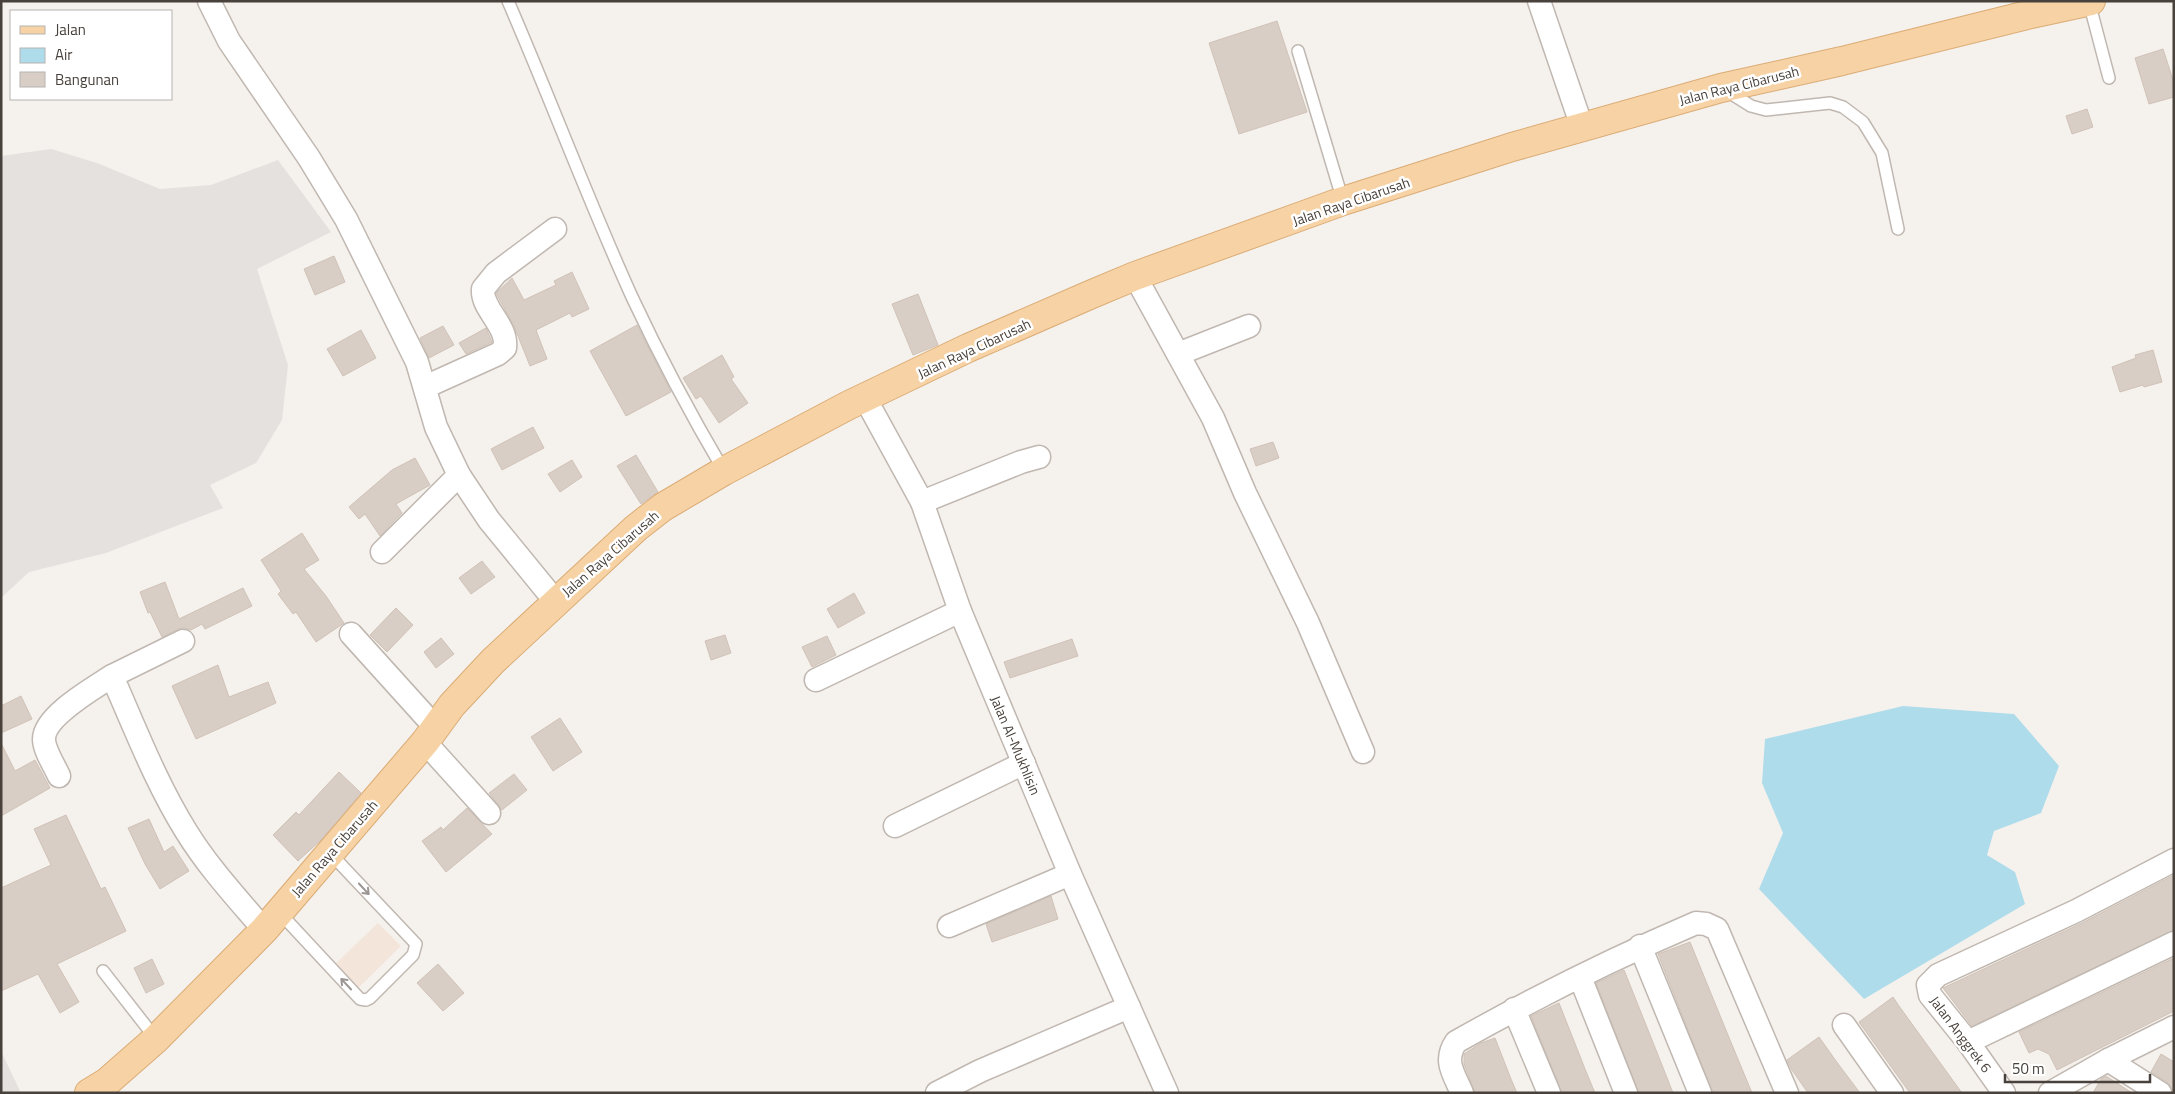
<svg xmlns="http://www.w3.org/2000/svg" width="2175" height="1094" font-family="'Titillium Web',sans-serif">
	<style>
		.commercial { fill: #f4e5db }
		.industrial { fill: #e5e1de }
		.water { fill: #afdceb }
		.building { fill: #d9cec6; stroke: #d0c2b7 }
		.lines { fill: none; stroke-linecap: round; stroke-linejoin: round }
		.service-casing { stroke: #c0b8b0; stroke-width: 14 }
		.minor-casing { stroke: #c0b8b0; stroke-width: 25 }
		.primary-casing { stroke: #dbac75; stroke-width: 30 }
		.service { stroke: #fff; stroke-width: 11 }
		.minor { stroke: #fff; stroke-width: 22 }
		.primary { stroke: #f6d2a5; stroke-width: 28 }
		.oneway { stroke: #9b9693 }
		.labels { text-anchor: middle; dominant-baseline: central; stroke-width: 5; stroke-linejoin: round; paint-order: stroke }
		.street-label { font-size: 14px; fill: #49413b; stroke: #fff }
	</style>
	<rect width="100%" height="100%" fill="#f5f1ed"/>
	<polygon class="commercial" points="378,923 401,946 350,996 327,972"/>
	<g class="industrial">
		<polygon points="51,149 97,163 160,189 211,185 278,160 331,232 257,269 288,365 282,420 256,463 210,485 223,508 106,553 29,572 1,598 1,156"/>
		<polygon points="1,1051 21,1093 1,1093"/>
	</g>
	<polygon class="water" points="1903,706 2014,714 2059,766 2041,813 1994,831 1987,855 2015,872 2025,904 1864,999 1759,889 1783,833 1762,783 1765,739"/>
	<g class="building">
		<polygon points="1277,21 1307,112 1239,134 1209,43"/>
		<polygon points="2163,49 2174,83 2174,97 2149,104 2135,58"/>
		<polygon points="2087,109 2093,127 2072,134 2066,116"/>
		<polygon points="334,256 345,282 315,295 304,269"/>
		<polygon points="572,272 589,309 572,317 570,313 536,330 547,359 530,366 514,326 496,293 512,278 524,300 556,285 554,281"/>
		<polygon points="918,294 938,345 913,355 892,304"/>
		<polygon points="637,325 671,392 626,416 590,351"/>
		<polygon points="443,326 454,345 429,358 420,338"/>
		<polygon points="486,328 492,342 466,354 459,343"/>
		<polygon points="361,330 376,358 343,376 327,349"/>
		<polygon points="2153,350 2162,382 2144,387 2143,385 2120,392 2112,367 2136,358 2135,355"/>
		<polygon points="722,355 734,377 731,379 748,403 719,423 701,396 696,399 683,378"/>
		<polygon points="533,427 544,448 502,470 491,449"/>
		<polygon points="1273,442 1279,458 1256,466 1250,449"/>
		<polygon points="636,455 658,492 641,504 617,466"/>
		<polygon points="415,458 430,485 396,504 402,513 380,536 365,514 359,519 349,507 392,470"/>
		<polygon points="572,460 582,477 560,492 548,474"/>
		<polygon points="302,533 319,560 304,569 326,596 344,623 316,642 296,612 293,614 278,594 281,591 261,560"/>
		<polygon points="482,561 495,577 471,594 459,578"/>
		<polygon points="165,582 179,619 243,588 252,606 205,629 202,624 191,630 184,628 178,629 162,637 150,612 148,613 140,592"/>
		<polygon points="854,593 865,613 838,628 827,609"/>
		<polygon points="396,608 413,625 387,652 370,635"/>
		<polygon points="725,635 731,653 711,660 705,641"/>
		<polygon points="827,636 836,655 812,667 802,647"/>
		<polygon points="441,638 454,654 436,668 424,652"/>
		<polygon points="1072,639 1078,656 1010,678 1004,662"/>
		<polygon points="218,665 229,697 268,682 276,703 196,739 172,686"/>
		<polygon points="21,696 32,719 1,733 1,706"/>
		<polygon points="560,718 582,752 553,771 531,737"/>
		<polygon points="1,743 15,771 35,760 50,788 1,816"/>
		<polygon points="339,772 361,793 321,840 298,861 273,835 296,812 299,815"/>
		<polygon points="514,774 527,790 502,810 489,793"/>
		<polygon points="467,808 492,834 446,872 422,841 441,827 443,830"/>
		<polygon points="66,815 101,889 105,887 126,931 57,964 79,1002 60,1013 38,974 1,991 1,888 51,865 34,829"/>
		<polygon points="149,819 164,852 173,846 189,871 160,889 145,864 128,828"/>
		<polygon points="2174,875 2174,930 1972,1026 1943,988 2082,923"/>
		<polygon points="1051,896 1058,919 992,942 986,924"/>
		<polygon points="1690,942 1730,1040 1752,1093 1713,1093 1658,954"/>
		<polygon points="2174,958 2174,1011 2057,1070 2049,1054 2038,1049 2029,1053 2019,1032"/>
		<polygon points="152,959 164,984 146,993 134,968"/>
		<polygon points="438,964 464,993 443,1011 417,983"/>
		<polygon points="1624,970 1656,1050 1673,1093 1639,1093 1596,983"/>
		<polygon points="1893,997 1899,1006 1962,1093 1910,1093 1859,1022"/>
		<polygon points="1559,1003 1587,1074 1595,1093 1562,1093 1531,1016"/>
		<polygon points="1819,1037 1836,1061 1860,1093 1808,1093 1792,1070 1787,1060"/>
		<polygon points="1495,1038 1511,1079 1517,1093 1475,1093 1464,1064 1464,1054 1481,1043"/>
		<polygon points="2161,1054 2174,1062 2174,1093 2167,1082 2151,1072"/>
		<polygon points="2106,1076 2132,1093 2093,1093 2101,1079"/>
	</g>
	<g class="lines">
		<defs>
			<g id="service">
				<path d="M508 1C551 100 588 200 632 297 660 357 691 415 724 471"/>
				<polyline points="2089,2 2109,78"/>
				<polyline points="1298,51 1343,201"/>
				<polyline points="1727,91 1751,106 1766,110 1830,103 1843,107 1863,122 1882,153 1898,229"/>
				<polyline points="279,912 360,999 366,1000 370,998 413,955 416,944 330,853"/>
				<polyline points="103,971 156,1039"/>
			</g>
			<g id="minor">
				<polyline points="209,1 229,41 309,158 346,219 417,362 436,427 459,475 489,520 556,602"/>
				<polyline points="1539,1 1582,127"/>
				<polyline points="1135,276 1213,418 1245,493 1308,623 1363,752"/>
				<polyline points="1178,354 1249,326"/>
				<path d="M425 387 498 354 505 348C508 325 481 309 483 289L496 273 555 229"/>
				<polyline points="865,398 922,502 960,611 1070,874 1167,1093"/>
				<polyline points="922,502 1021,462 1039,457"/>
				<polyline points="382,552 459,475"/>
				<polyline points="351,634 435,727"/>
				<path d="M183 641 112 676C135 728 156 783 186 831 208 867 237 898 264 930"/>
				<polyline points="816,680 960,611"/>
				<polyline points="425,742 489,813"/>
				<path d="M59 776C54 765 44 750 44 739 44 716 94 688 112 676"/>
				<polyline points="895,826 1024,763"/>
				<polyline points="949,926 1070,874"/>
				<polyline points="1640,946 1700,1093"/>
				<polyline points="1580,977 1626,1093"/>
				<polyline points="1514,1009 1549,1093"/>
				<polyline points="1844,1025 1892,1093"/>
				<polyline points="1968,1042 2174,943"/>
				<polyline points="2108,1060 2160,1093"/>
				<polyline points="937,1093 980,1071 1129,1007"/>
				<path d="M1462 1093C1454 1074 1443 1061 1456 1042 1534 998 1614 958 1696 923L1706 924 1717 929 1787 1093"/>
				<polyline points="2004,1093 1968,1042 1930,995 1928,985 1938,975 2076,911 2174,860"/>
				<polyline points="2050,1093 2108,1060 2174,1027"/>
			</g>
			<polyline id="primary" points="89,1093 107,1082 156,1039 264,930 425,742 452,705 493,661 636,528 663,507 724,471 849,405 968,348 1092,294 1135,276 1343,201 1512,147 1721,88 1842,61 2031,14 2091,1"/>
		</defs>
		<use href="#service" class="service-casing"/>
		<use href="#minor" class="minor-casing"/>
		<use href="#primary" class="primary-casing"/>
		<use href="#service" class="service"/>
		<use href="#minor" class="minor"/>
		<use href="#primary" class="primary"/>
	</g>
	<defs><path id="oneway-shaft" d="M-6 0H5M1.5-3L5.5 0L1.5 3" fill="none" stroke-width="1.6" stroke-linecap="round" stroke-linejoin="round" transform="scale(1.25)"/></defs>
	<g class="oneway">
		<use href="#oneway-shaft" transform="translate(364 889) rotate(47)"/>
		<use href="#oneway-shaft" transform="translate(346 984) rotate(-133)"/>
	</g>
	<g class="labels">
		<g class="street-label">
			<text transform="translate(1739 85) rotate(-14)">Jalan Raya Cibarusah</text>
			<text transform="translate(1351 201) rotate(-19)">Jalan Raya Cibarusah</text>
			<text transform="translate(974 348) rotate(-25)">Jalan Raya Cibarusah</text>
			<text transform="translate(610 553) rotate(-41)">Jalan Raya Cibarusah</text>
			<text transform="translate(1016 745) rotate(67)">Jalan Al-Mukhlisin</text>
			<text transform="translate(334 848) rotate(-49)">Jalan Raya Cibarusah</text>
			<text transform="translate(1961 1034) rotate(53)">Jalan Anggrek 6</text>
		</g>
	</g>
	<rect width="2175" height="1094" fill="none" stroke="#49413b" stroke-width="5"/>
	<rect x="10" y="10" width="162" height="90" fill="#ffffff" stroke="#b6b3b1"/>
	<rect x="20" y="26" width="25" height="8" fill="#f6d2a5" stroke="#b6b3b1"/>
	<text x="55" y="35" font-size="15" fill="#49413b">Jalan</text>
	<rect x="20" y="48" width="25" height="15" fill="#afdceb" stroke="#b6b3b1"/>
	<text x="55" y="60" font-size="15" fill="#49413b">Air</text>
	<rect x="20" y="72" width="25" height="15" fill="#d9cec6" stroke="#b6b3b1"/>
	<text x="55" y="85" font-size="15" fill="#49413b">Bangunan</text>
	<path d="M2005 1074v8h145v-8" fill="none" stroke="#49413b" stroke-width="2.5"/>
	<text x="2012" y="1074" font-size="15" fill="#49413b" stroke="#ffffff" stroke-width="4" paint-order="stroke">50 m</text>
</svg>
